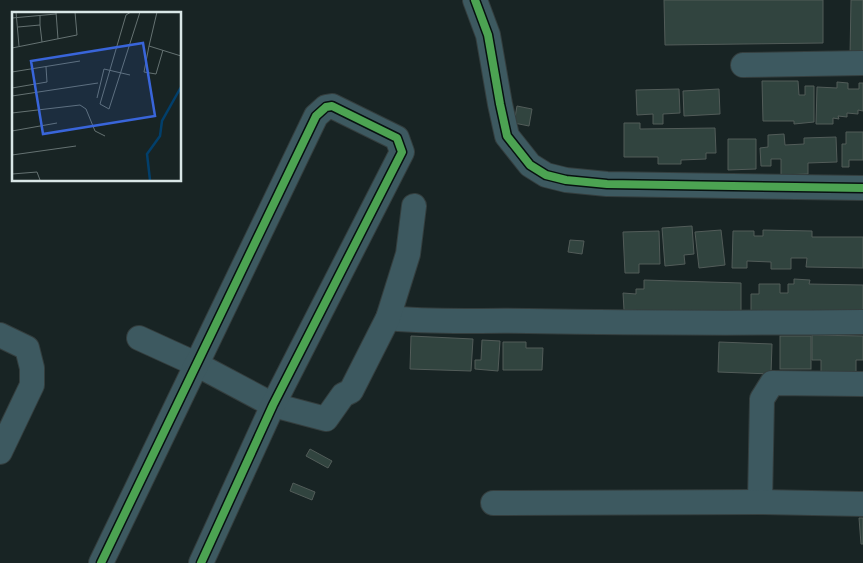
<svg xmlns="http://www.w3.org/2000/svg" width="863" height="563" font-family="Inter,sans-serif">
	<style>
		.building { fill: #31443f; stroke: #525c59 }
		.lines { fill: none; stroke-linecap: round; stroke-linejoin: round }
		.minor-casing { stroke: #343e3e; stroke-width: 26 }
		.minor { stroke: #3d5960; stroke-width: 24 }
		.cycleway-casing { stroke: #071110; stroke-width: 11 }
		.cycleway { stroke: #4ca352; stroke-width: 8 }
		.inset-river { fill: none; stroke: #023f6b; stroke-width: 2.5 }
		.inset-road { fill: none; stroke: #657272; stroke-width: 1 }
		.view { fill: #3965da; fill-opacity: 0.15; stroke: #3965da; stroke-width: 2.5 }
		.inset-edge { fill: none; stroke: #d9e7e7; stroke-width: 2.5 }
	</style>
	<rect width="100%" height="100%" fill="#182424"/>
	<g class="building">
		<polygon points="664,0 823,0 823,43 665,45"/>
		<polygon points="851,0 863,0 863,56 850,56"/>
		<polygon points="762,81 798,81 799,95 805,95 805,86 814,86 814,122 794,124 794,121 763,121"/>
		<polygon points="837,82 848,83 848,89 859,89 859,83 863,83 863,111 858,110 858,114 847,113 847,117 838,116 839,119 833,118 833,124 816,124 817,87 837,88"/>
		<polygon points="679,89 680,113 663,114 663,124 653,124 653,114 637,115 636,90"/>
		<polygon points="719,89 720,114 684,116 683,91"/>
		<polygon points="517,106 532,109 529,126 514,123"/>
		<polygon points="624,123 640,123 640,129 715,128 716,153 706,153 706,159 681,160 681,164 658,164 658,157 624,157"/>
		<polygon points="846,132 863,132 863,160 849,160 849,167 842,167 842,144 846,144"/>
		<polygon points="784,134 785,145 804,144 804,138 836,137 837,162 808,163 808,174 781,175 781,159 771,159 771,166 761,166 760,148 768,147 768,135"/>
		<polygon points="728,139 756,139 756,169 728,170"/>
		<polygon points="692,226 694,254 684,255 685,264 665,266 662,228"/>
		<polygon points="721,230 725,265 699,268 695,232"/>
		<polygon points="763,230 812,231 812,237 863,237 863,268 806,267 807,258 791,258 791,269 771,269 771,262 747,261 747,268 732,268 733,231 754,231 754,236 763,236"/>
		<polygon points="659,231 660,264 639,264 639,273 625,273 623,232"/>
		<polygon points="570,240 584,241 582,254 568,252"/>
		<polygon points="794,279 810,280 809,284 863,285 863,311 751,314 751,294 759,294 759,284 780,284 780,293 788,293 788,284 794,284"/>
		<polygon points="644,280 741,283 741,314 624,310 623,293 636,294 636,289 644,289"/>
		<polygon points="812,335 863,336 863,360 856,360 856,372 821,372 821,360 812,360"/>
		<polygon points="411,336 473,339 471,371 410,369"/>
		<rect x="780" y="336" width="31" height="33"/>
		<polygon points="482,340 500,341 498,371 475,369 475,360 481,360"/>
		<polygon points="503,342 526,342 526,348 543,348 542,370 503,370"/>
		<polygon points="719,342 772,344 771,374 718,372"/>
		<polygon points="310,449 332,461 328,468 306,456"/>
		<polygon points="293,483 315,492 312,500 290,491"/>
		<polygon points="859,518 863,518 863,544 861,544"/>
	</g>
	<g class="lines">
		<defs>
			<g id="minor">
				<polyline points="475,0 488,35 500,104 507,136 530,165 546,175 566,180 607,184 863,188"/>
				<polyline points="743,65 863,63"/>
				<path d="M388 318C434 323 481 320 528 321 640 323 751 323 863 322"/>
				<polyline points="0,335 27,348 32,368 32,385 0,452"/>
				<polyline points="139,338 196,364 273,405 326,419 343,395 351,391 388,318 408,254 414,206"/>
				<polyline points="760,502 762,399 772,383 863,384"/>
				<polyline points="493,503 760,502 863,504"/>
				<polyline points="101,563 316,116 326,107 332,106 397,138 402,152 273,405 201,563"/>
			</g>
		</defs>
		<use href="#minor" class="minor-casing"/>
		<use href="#minor" class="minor"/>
		<defs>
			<g id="cycleway">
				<polyline points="475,0 488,35 500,104 507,136 530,165 546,175 566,180 607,184 863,188"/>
				<polyline points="101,563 316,116 326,107 332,106 397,138 402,152 273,405 201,563"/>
			</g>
		</defs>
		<use href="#cycleway" class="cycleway-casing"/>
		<use href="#cycleway" class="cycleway"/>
	</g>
	<g transform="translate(12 12)">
		<rect width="169" height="169" fill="#182424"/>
		<path class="inset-river" d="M138 168 135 142 148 124 150 109 169 75"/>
		<path class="inset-road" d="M4 0 7 34M44 0 46 27M119 0 114 3 88 92 97 97 128 0M145 0 137 34 169 44M0 6 44 2M28 13 30 30M6 15 28 13V3M137 34 132 60 144 62 151 38M0 36 65 23 63 0M0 60 68 49M0 76 35 70 34 55M0 84 86 71M85 86 92 57 118 63M0 101 68 93 74 97 83 119 93 124M0 119 45 111M0 143 64 134M0 162 25 160 28 168"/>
		<path class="view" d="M131 31 143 104 31 122 19 49Z"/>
		<rect width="169" height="169" class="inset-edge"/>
	</g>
</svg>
